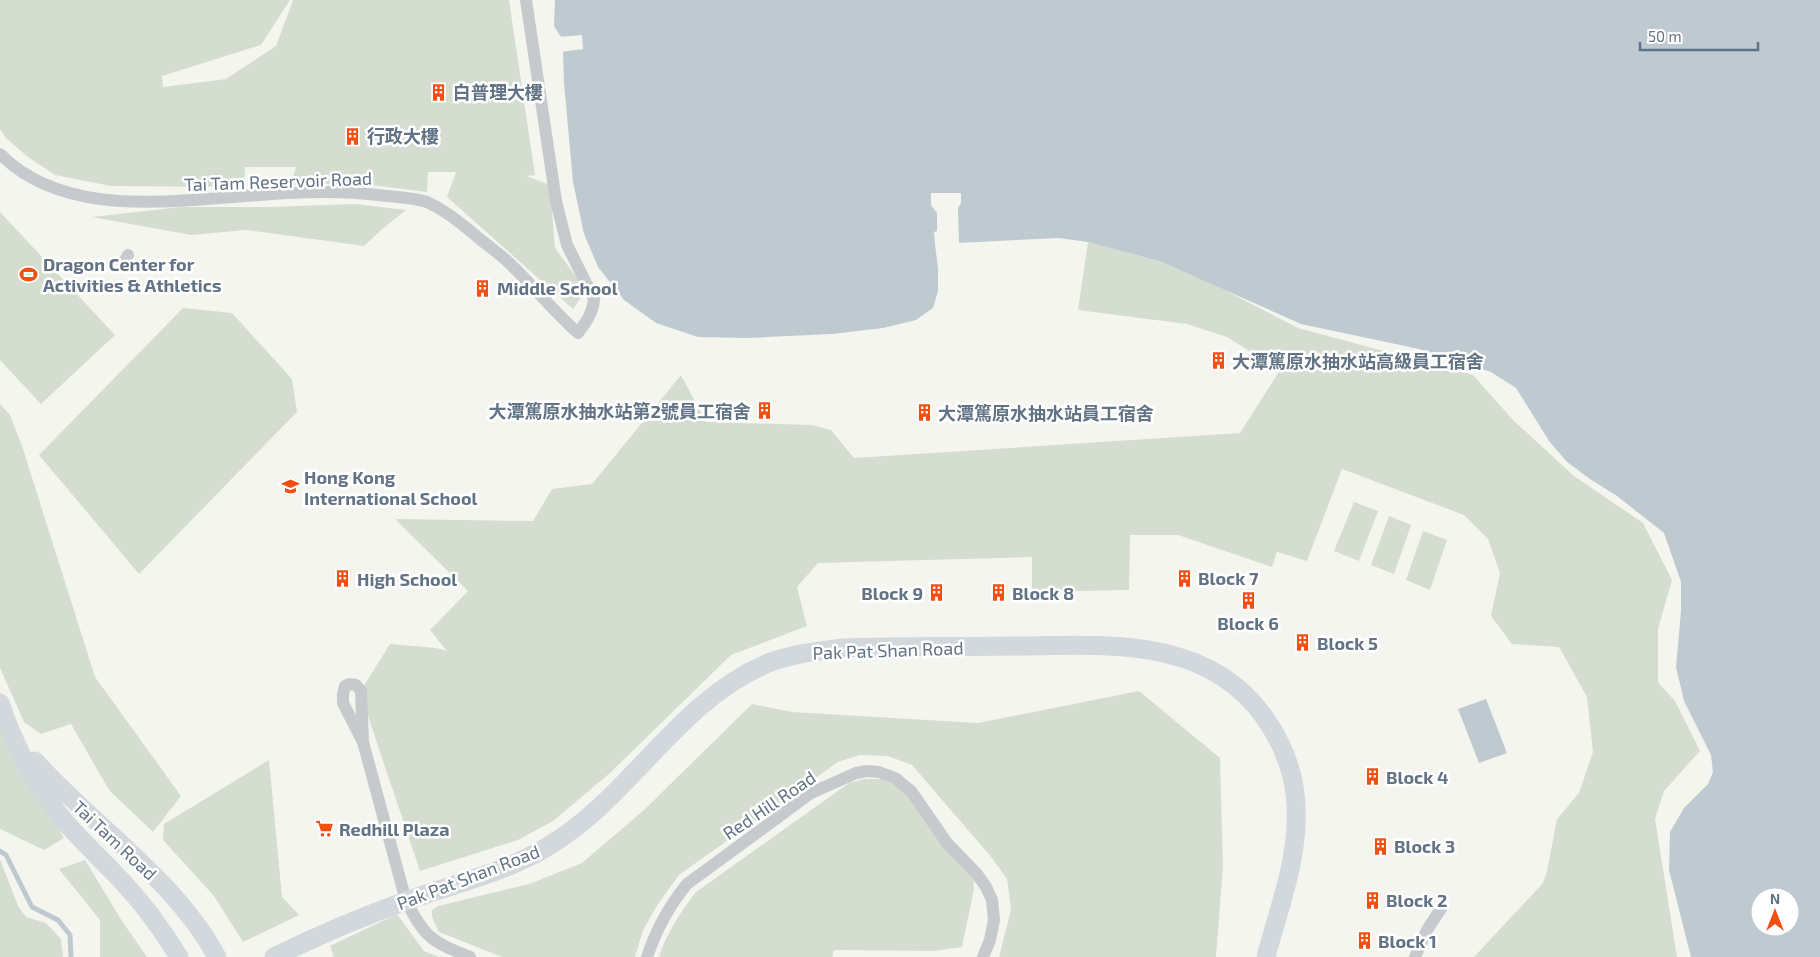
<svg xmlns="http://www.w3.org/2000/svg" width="1820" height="957" font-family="'Exo 2','Noto Sans TC',sans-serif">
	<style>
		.green { fill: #d5ddd1 }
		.water { fill: #bfcad0; fill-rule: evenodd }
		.pier { fill: #f5f5f0 }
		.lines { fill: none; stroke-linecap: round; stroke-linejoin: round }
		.stream { stroke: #bfcad0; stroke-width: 5 }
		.street { stroke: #c7cacd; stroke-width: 12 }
		.secondary { stroke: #d2d8dc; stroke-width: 19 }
		.labels { text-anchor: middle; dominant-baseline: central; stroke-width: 5; stroke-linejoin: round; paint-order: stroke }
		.poi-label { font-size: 18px; font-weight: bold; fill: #617384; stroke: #fff; text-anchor: start }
		.street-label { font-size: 18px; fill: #617384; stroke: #fff }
	</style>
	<rect width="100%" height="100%" fill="#f5f5f0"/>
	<g class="green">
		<polygon points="0,0 290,0 261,45 162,76 163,87 226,79 276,46 293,0 509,0 535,175 526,176 550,185 555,248 586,290 573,309 447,197 456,172 428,172 427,192 356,183 291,185 296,167 245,167 244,187 111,186 55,175 28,157 6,138 0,129"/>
		<polygon points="355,204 406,210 381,230 364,246 246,230 191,235 92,217 181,207 267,207"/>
		<polygon points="0,212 115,335 41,404 0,360"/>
		<polygon points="1088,242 1162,262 1209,282 1298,328 1473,375 1513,420 1574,476 1643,523 1672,580 1658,629 1658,682 1675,701 1700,751 1664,791 1655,819 1677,957 1474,957 1543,883 1547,871 1557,819 1579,793 1593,752 1587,697 1559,647 1512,644 1491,616 1500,573 1488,539 1464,515 1342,469 1307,561 1277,552 1272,567 1178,535 1130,535 1129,590 1032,592 1032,557 818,563 797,587 807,626 731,655 610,773 553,821 518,840 420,871 360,692 390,644 436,648 447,651 430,630 468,591 395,519 533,521 552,489 592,484 681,375 706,422 811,425 831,430 854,458 1240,433 1280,370 1227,337 1187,324 1078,310"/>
		<polygon points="183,308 232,313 292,379 297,412 139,574 39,455"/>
		<polygon points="0,404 10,415 22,446 95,677 181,796 153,832 109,790 71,724 41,734 24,722 0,668"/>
		<polygon points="1354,502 1378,511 1359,561 1334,551"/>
		<polygon points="1389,516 1411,525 1394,574 1371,565"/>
		<polygon points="1423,531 1447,540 1430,590 1406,580"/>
		<polygon points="1139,691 1220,758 1223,866 1216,957 999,957 1011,910 1007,879 992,858 912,765 888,756 860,755 838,762 679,875 658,904 643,930 635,957 502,957 439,932 432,917 432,910 438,906 529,884 582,863 644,810 752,704 792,712 978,723"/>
		<polygon points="0,724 64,838 44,850 0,829"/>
		<polygon points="269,760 282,897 299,915 243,942 214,896 163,840 164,824"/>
		<path d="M864 779H883L899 785 973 872 974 889 962 947 934 951 834 950 832 957H659C667 932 680 913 696 892L849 783Z"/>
		<polygon points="0,859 18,906 26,917 46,923 61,939 63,957 0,957"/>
		<polygon points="85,860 122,921 147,957 100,957 100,920 59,869"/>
		<polygon points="397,914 424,951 439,957 334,957 330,946"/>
	</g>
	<g class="water">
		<path d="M555 0H1820V957H1691L1669 870 1670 832 1684 808 1708 784 1713 772 1711 755 1684 701 1676 667 1681 611V582L1664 533 1617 496 1590 479 1567 462 1549 441 1516 388 1491 372 1419 349 1301 324 1162 262 1088 242 1059 238 935 244 938 269V291L933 308 916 320 883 328 832 334 747 338 698 337 656 323 624 300 598 267 584 234 573 182 564 83 563 52 561 37 554 26ZM1760 897H1790V927H1760Z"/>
		<polygon points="1486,699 1507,753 1479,763 1458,709"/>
	</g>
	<g class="pier">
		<polygon points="582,35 583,49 561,52 558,37"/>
		<polygon points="931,193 961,193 961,203 958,208 959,244 935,244 934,232 937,231 937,213 931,205"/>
	</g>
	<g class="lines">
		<polyline class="stream" points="0,851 6,855 32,907 58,920 70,935 71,957"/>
		<g class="street">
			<path d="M0 154C61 215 157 202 234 197 282 193 331 189 378 195 394 197 412 197 427 202 445 210 459 222 474 234 484 243 496 251 506 260 531 283 552 310 578 333 586 322 593 313 594 299L567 245 556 201 526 0"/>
			<polyline points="124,262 128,255"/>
			<path d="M363 742 361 691 356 685 349 684 345 686 343 694V703L363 742 406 901C426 939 431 941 470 957"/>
			<path d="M647 957C656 930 669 906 687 884L811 793 856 773 867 771 879 772 895 778 911 791 947 843 977 874 986 887 992 900 994 920 990 940 983 957"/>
			<polyline points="1415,957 1427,930 1442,907"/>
		</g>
		<g class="secondary">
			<path d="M0 703C14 745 37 788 66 823 83 842 101 859 119 878 142 902 162 929 179 957"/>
			<path d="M35 761C93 826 175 879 217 957"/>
			<path d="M274 957C317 936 361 917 406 901 453 884 504 873 547 847 630 798 676 703 766 664 790 654 818 651 843 648 899 646 954 647 1009 646 1100 646 1206 633 1265 718 1283 744 1295 775 1296 806 1299 858 1279 907 1266 957"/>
		</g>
	</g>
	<defs>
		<symbol id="building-bare" viewBox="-9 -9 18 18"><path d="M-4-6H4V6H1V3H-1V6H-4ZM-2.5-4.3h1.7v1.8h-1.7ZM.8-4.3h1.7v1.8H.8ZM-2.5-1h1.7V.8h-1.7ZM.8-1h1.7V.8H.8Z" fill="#f24f13" stroke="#fff" stroke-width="2.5" paint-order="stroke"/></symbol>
		<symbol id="stadium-bare" viewBox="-9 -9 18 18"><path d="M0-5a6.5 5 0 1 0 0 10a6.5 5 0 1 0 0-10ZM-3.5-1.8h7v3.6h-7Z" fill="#f24f13" stroke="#fff" stroke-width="2.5" paint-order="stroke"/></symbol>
		<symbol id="school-bare" viewBox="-9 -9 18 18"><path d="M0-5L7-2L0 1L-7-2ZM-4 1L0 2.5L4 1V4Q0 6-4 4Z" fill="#f24f13" stroke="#fff" stroke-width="2.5" paint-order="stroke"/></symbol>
		<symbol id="supermarket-bare" viewBox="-9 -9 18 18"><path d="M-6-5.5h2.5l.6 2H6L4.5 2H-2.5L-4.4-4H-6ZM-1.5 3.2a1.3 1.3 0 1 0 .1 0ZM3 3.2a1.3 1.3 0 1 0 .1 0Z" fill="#f24f13" stroke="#fff" stroke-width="2.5" paint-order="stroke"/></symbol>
	</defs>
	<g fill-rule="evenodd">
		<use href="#building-bare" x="426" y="80" width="25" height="25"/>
		<use href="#building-bare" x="340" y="124" width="25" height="25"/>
		<use href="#stadium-bare" x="16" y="262" width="25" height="25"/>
		<use href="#building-bare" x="470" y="276" width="25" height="25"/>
		<use href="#building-bare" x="1206" y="348" width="25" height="25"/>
		<use href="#building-bare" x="752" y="398" width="25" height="25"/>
		<use href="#building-bare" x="912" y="400" width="25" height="25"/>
		<use href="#school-bare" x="278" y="474" width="25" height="25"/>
		<use href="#building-bare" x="1172" y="566" width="25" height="25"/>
		<use href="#building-bare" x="330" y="566" width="25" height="25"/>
		<use href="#building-bare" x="924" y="580" width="25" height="25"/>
		<use href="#building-bare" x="986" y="580" width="25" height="25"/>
		<use href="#building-bare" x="1236" y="588" width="25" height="25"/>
		<use href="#building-bare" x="1290" y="630" width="25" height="25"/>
		<use href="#building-bare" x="1360" y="764" width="25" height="25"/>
		<use href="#supermarket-bare" x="312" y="816" width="25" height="25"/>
		<use href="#building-bare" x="1368" y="834" width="25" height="25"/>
		<use href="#building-bare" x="1360" y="888" width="25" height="25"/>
		<use href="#building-bare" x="1352" y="928" width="25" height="25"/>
	</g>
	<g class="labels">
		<g class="poi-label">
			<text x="453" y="92">白普理大樓</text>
			<text x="367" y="136">行政大樓</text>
			<text x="43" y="264">Dragon Center for<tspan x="43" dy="21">Activities &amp; Athletics</tspan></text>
			<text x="497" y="288">Middle School</text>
			<text x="1232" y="361">大潭篤原水抽水站高級員工宿舍</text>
			<text x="751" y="411" text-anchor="end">大潭篤原水抽水站第2號員工宿舍</text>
			<text x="938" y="413">大潭篤原水抽水站員工宿舍</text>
			<text x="304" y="477">Hong Kong<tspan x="304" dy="21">International School</tspan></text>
			<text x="1198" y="578">Block 7</text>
			<text x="357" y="579">High School</text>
			<text x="923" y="593" text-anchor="end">Block 9</text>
			<text x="1012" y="593">Block 8</text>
			<text x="1248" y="623" text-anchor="middle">Block 6</text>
			<text x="1317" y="643">Block 5</text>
			<text x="1386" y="777">Block 4</text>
			<text x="339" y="829">Redhill Plaza</text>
			<text x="1394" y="846">Block 3</text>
			<text x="1386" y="900">Block 2</text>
			<text x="1378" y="941">Block 1</text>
		</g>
		<g class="street-label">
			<text transform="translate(278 181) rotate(-2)">Tai Tam Reservoir Road</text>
			<text transform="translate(888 650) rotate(-2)">Pak Pat Shan Road</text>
			<text transform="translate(769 805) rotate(-34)">Red Hill Road</text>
			<text transform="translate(115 840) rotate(43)">Tai Tam Road</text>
			<text transform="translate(468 877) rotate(-21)">Pak Pat Shan Road</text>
		</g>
	</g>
	<g transform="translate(1775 912)"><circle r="24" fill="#ffffff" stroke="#c0c7ce"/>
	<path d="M0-4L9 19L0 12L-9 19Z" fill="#f24f13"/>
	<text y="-8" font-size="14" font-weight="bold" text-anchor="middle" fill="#617384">N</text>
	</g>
	<path d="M1640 42v8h118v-8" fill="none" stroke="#617384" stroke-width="2.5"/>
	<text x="1648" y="42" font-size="15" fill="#617384" stroke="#ffffff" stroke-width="4" paint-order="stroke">50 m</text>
</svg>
